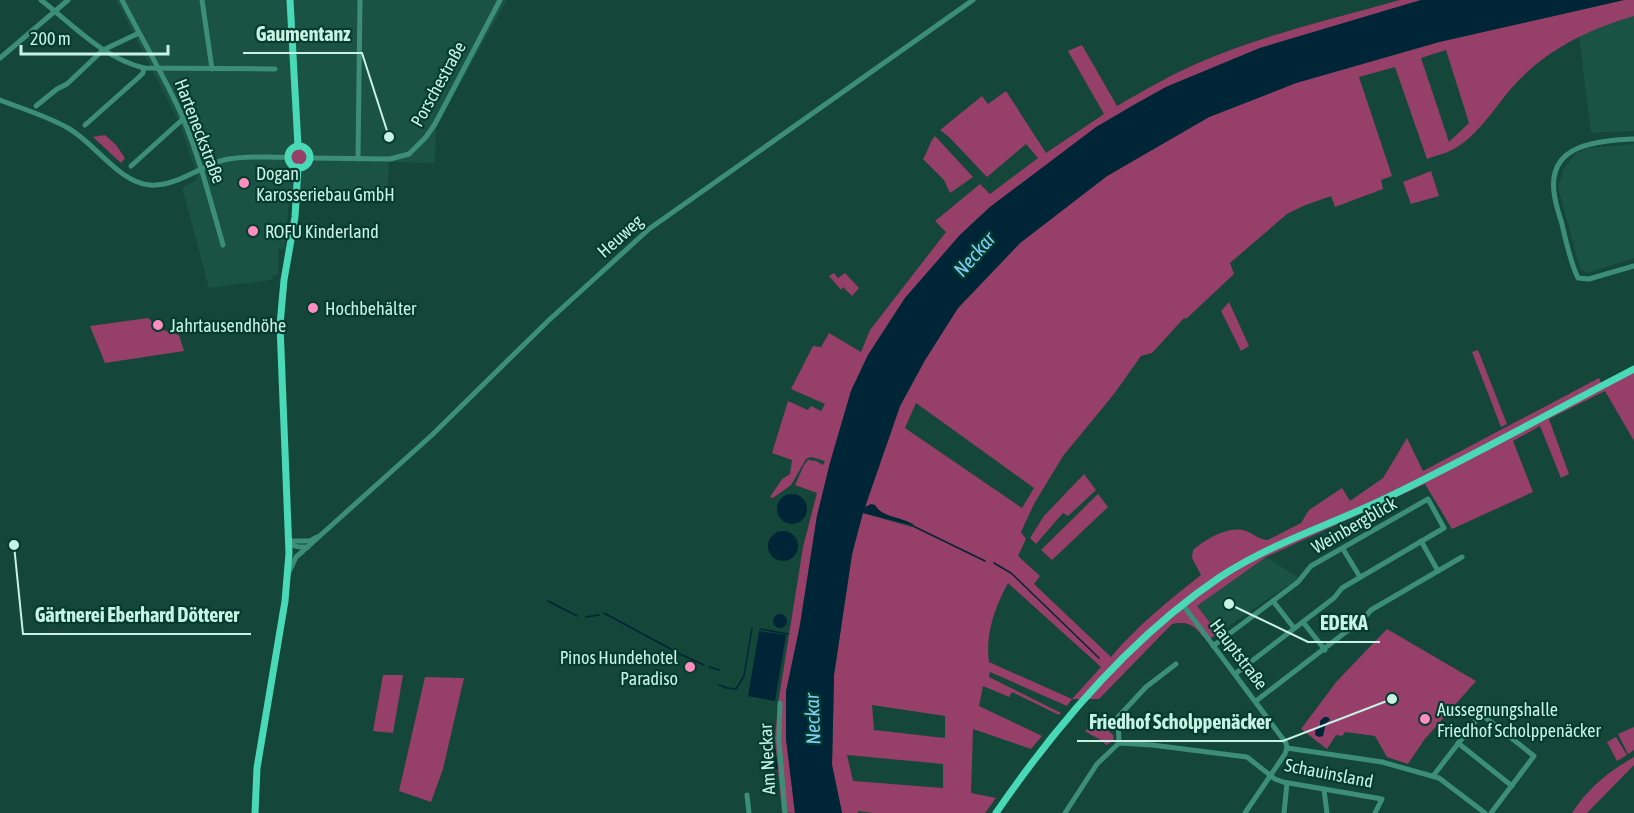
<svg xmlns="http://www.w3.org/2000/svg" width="1634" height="813" font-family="'Asap Condensed',sans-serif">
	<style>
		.built { fill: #1a5244 }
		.green { fill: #963f68; fill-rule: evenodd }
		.water { fill: #002536 }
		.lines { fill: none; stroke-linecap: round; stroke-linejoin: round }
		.stream { stroke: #002536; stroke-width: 1.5 }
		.minor { stroke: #3d8e79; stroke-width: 5 }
		.major { stroke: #4ad9b6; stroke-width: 7 }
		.poi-dot { fill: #fd8ebf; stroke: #053c2f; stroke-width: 2 }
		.labels { text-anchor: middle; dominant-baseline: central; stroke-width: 4.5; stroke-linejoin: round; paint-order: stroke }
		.street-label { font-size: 18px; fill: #c8f3e4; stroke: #053c2f }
		.poi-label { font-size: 18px; fill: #c8f3e4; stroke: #053c2f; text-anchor: start }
		.water-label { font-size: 20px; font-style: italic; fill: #81cffa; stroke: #053c2f }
		.leader { fill: none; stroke: #c8f3e4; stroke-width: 2 }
		.callout-dot { fill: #c8f3e4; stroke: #053c2f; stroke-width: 2 }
		.callout-label { font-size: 20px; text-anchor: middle; font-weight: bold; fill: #c8f3e4; stroke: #053c2f; stroke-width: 4.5; stroke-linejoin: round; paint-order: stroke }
	</style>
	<rect width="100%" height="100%" fill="#14463a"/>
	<g class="built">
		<polygon points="116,0 507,0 436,127 435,163 389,162 388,192 290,189 285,249 278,249 278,275 273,275 272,280 209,288 182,188 197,179 193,163 180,124"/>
		<polygon points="1634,16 1634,131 1591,133 1579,36 1613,21"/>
		<polygon points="1634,144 1634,258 1587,273 1580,268 1558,187 1564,168 1575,154 1588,148"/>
		<polygon points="1266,557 1299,578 1218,633 1197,606"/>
	</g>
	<g class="green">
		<path d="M1400 0H1421L1260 48 1166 87 1132 106 1096 128 990 207 960 235 905 298 868 355 851 391 830 463 817 516 800 625 786 692V738L795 813 782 812 775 738 778 704 803 547 817 493 795 485 804 465 808 460 816 461 823 465 825 461 811 457 806 459 791 485 773 498 770 497 782 479 790 474 792 460 772 453 788 401 808 410 811 406 821 411 825 404 791 389 813 346 821 347 829 333 861 352 870 330 946 232 935 221 980 184 990 194 1038 158 1026 144 987 177 949 137 940 130 982 96 988 104 1006 91 1046 153 1104 114 1068 51 1082 45 1117 106C1143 91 1170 75 1198 63 1263 35 1332 19 1400 0Z"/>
		<path d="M1624 0H1634V16C1592 28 1550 48 1519 80 1499 100 1482 132 1457 147 1449 153 1437 155 1427 159L1395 67 1359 77 1392 176 1381 180 1383 189 1335 207 1331 196 1303 206 1287 214 1230 263 1234 274 1186 319 1184 318 1152 353 1141 356 1114 394 1063 456 1034 504 1021 532 1026 539 1018 556 1040 576 1034 584 1111 657C1137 626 1169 600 1201 575L1192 558 1193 550C1206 539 1229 525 1246 531 1254 534 1260 540 1268 540L1301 523 1309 510 1342 488 1350 501 1383 478 1407 438 1423 471 1599 378 1603 387 1634 371V441L1605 391 1549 419 1569 474 1561 478 1540 426 1513 441 1533 492 1452 529 1425 484 1266 557 1197 606 1218 633 1207 641C1195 627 1191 620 1172 624L1099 699H1072L1067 706 990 672 989 677 1061 713 1059 715 1012 692 1009 697 983 686 979 706 1042 736 1031 749 973 729 971 793 996 798 985 813H873L858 811V813H842L832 765 834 675 852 554 861 517 863 513 912 527 914 524 865 508 869 495 900 406 925 360 958 308 1020 243 1107 176 1209 117 1296 83 1439 42ZM1446 50 1469 123 1449 142 1421 58ZM916 403 1034 488 1022 508 905 428ZM1008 583 1101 667 1072 699 989 662C985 634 995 607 1008 583ZM872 705 945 716V738L874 730ZM847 755 943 764V788L853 781Z"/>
		<polygon points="105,135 116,145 125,158 121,163 93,137"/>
		<path d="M935 136 973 177 950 193 944 180 923 159C928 152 929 142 935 136Z"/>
		<circle cx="299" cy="157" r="8"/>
		<polygon points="1431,171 1439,196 1411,204 1403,182"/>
		<polygon points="834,273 838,278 845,273 859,288 852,296 843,287 841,290 829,276"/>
		<polygon points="1229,302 1249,346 1241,351 1221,311"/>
		<polygon points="148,318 160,329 179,335 184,351 105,363 90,326"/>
		<polygon points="1478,350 1507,424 1501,427 1472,352"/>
		<polygon points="1084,474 1096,490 1068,516 1063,513 1036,544 1030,538 1044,516"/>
		<polygon points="1098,494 1108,507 1052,560 1041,550"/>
		<polygon points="1387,629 1476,681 1424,740 1408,764 1387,757 1375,736 1345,732 1342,736 1336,735 1327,749 1301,729 1337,681"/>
		<polygon points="383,675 403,675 393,733 373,731"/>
		<polygon points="425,677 464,678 443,769 431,802 399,791"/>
		<path d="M1097 721 1113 735 1114 741 1106 745C1100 738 1092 736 1085 731Z"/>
		<polygon points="1634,727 1634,750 1628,754 1618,734"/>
		<polygon points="1616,737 1627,755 1617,761 1607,742"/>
		<path d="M1634 757V765L1587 813H1572C1588 788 1608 772 1634 757Z"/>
	</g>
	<g class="water">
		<path d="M1421 0H1624L1439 42 1296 83 1209 117 1107 176 1020 243 958 308 925 360 900 406 865 507 871 504 875 505C883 519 904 516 914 526L863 513 852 554 834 675 832 765 842 813H795L786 738V692L800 625 817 516 830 463 851 391 868 355 905 298 960 235 990 207 1096 127 1132 106 1166 87 1260 48Z"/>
		<circle cx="792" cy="509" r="15"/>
		<circle cx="783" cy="546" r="15"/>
		<circle cx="780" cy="621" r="7"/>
		<polygon points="759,631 786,635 775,701 748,696"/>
		<polygon points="1324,717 1328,717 1330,720 1326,723 1323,736 1319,737 1315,735 1316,727 1320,727 1320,721"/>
		<polygon points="774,740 778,769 767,770 764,741"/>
	</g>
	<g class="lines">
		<g class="stream">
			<polyline points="913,526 985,561"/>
			<polyline points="994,563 1011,573 1099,658"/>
			<polyline points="548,601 577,616"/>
			<polyline points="604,613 680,654 704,665"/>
			<polyline points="586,617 599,615"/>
			<polyline points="760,629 788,634"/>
			<polyline points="709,667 719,670"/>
			<polyline points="719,685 727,688 736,689 744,676 752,628"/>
		</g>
		<g class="minor">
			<path d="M41 0C73 25 103 58 144 68L275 69"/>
			<path d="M122 0C142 40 165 77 183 118 200 159 211 203 223 245"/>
			<polyline points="202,0 212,69"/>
			<polyline points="0,58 68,0"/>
			<path d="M0 100C23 109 47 116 68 128 96 144 118 182 150 185 176 187 200 166 224 160 245 155 267 158 289 157"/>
			<polyline points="36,106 57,89 67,84 103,50 139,33"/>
			<polyline points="85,125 138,78 143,73 144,68"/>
			<path d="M1634 139C1599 141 1548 143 1554 192 1555 203 1559 214 1562 224 1566 242 1570 261 1578 278L1589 279 1634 266"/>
			<polyline points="310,158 390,159 409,154 426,137 435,124 500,0"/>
			<polyline points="358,159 360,0"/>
			<polyline points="131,166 183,119"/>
			<polyline points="289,541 310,541 317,537"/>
			<path d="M289 541C294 548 300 547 308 547"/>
			<polyline points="1421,541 1438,571"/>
			<polyline points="1343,549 1360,577"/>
			<polyline points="289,572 296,557 303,551 432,435 548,321 649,229 973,0"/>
			<polyline points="1273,601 1294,628"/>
			<polyline points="1183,605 1286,743 1287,748 1285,754 1245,813"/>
			<polyline points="1303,622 1325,650"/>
			<polyline points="1213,646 1298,582 1311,566 1428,499 1444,528 1342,588 1334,598 1235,674"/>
			<polyline points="1256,701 1364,618 1371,610 1462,557"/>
			<polyline points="780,703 779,741 785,813"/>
			<polyline points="1119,743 1118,717 1146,687 1176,664"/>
			<polyline points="1458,743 1512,786"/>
			<polyline points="1287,748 1382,762 1439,778 1485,813"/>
			<polyline points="1433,776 1481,714 1534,756 1491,813"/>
			<polyline points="1324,790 1327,813"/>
			<polyline points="747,795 749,813"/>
			<polyline points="1065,813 1097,764 1119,743 1152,745 1247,757 1275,779 1283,782 1382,799 1375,813"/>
			<polyline points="1284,813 1287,783"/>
		</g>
		<g class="major">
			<polyline points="290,0 298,146"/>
			<circle cx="299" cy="157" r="11"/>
			<polyline points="255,813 257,768 285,601 289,553 280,325 284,280 295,217 298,167"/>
			<path d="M996 813C1057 724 1130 638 1220 577 1270 544 1327 526 1380 501 1466 460 1549 413 1634 369"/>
		</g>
	</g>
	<g class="poi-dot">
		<circle cx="244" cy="183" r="6"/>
		<circle cx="253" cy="231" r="6"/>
		<circle cx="313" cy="308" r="6"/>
		<circle cx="158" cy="325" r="6"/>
		<circle cx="690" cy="667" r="6"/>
		<circle cx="1425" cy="719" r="6"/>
	</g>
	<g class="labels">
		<g class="street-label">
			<text transform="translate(438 84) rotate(-61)">Porschestraße</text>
			<text transform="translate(200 131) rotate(69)">Harteneckstraße</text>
			<text transform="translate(620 236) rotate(-42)">Heuweg</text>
			<text transform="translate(1354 525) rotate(-30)">Weinbergblick</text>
			<text transform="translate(1239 654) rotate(53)">Hauptstraße</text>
			<text transform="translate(767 759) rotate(-93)">Am Neckar</text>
			<text transform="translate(1329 773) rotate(11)">Schauinsland</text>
		</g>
		<g class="poi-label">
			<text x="256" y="173">Dogan<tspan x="256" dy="21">Karosseriebau GmbH</tspan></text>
			<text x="265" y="231">ROFU Kinderland</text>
			<text x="325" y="308">Hochbehälter</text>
			<text x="170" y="325">Jahrtausendhöhe</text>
			<text x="678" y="657" text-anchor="end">Pinos Hundehotel<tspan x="678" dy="21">Paradiso</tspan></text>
			<text x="1437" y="709">Aussegnungshalle<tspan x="1437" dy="21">Friedhof Scholppenäcker</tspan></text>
		</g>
		<g class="water-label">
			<text transform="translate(974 254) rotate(-49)">Neckar</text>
			<text transform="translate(812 719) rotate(-92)">Neckar</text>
		</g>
	</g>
	<path class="leader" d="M389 137L362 53H243M14 545L23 634H251M1229 604L1308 642H1380M1392 699L1283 741H1077"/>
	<g class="callout-dot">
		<circle cx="389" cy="137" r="6"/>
		<circle cx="14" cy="545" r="6"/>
		<circle cx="1229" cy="604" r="6"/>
		<circle cx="1392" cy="699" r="6"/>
	</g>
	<g class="callout-label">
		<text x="303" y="41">Gaumentanz</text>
		<text x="137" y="622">Gärtnerei Eberhard Dötterer</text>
		<text x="1344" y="630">EDEKA</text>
		<text x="1180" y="729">Friedhof Scholppenäcker</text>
	</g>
	<path d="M21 45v9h147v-9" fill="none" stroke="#c8f3e4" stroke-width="3"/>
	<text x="30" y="45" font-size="18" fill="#c8f3e4" stroke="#053c2f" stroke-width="4.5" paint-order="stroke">200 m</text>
</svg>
